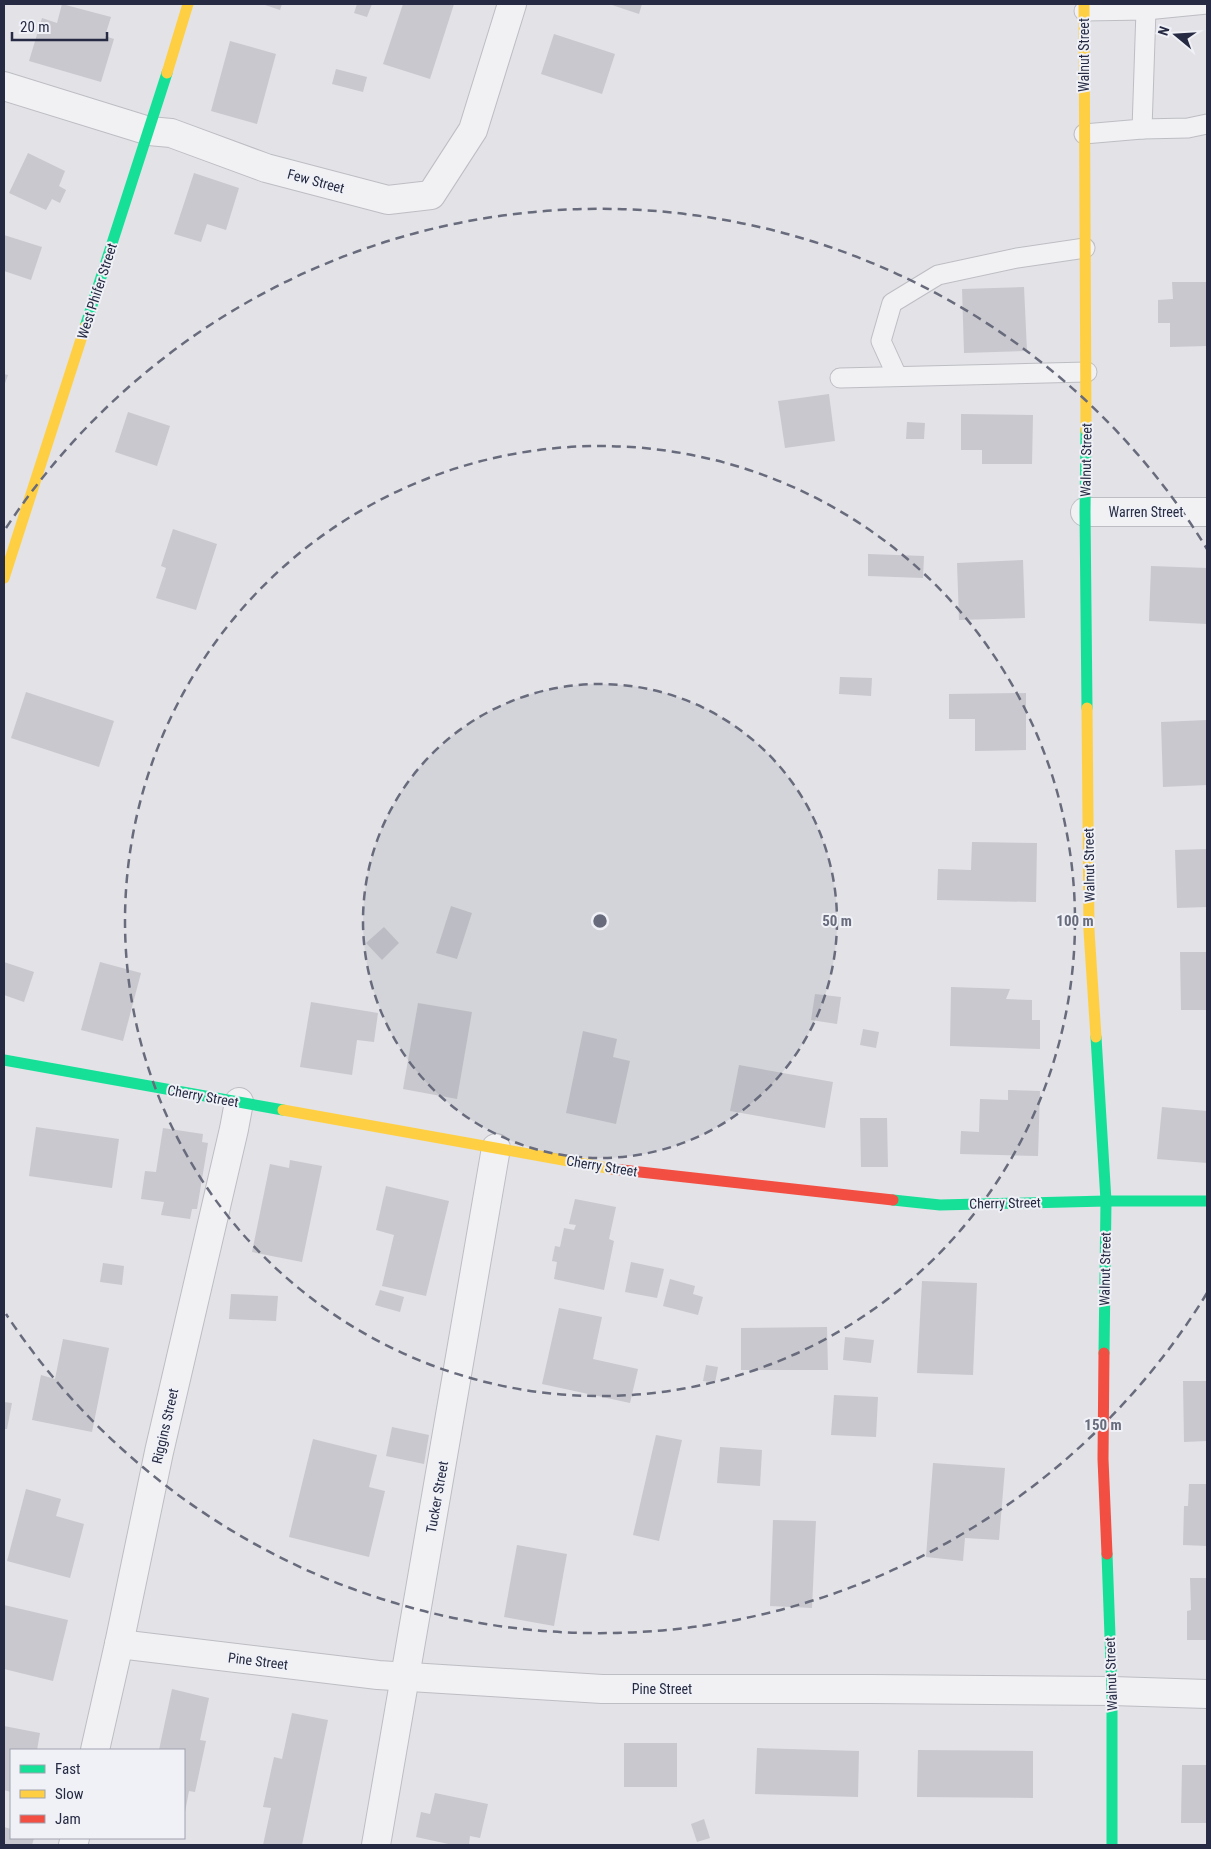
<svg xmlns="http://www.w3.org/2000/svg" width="1211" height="1849" font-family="'Roboto Condensed',sans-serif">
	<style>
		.building { fill: #c8c8ce }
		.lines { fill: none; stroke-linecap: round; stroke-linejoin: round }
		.lane-casing { stroke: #bdbec3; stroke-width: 21 }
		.street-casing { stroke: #bdbec3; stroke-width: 30 }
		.lane { stroke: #f1f1f4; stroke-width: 19 }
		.street { stroke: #f1f1f4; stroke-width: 28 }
		.fast { stroke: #16e098; stroke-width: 11 }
		.slow { stroke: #ffcf43; stroke-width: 11 }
		.jam { stroke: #f24e42; stroke-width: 11 }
		.ring { fill: none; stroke: #686b7c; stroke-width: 2.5; stroke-dasharray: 9 6 }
		.labels { text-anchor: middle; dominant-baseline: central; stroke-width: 4; stroke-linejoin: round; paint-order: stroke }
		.street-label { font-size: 14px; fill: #262b43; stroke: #eff1f7 }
		.centre { fill: #686b7c; stroke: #eff1f7; stroke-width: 2.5 }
		.ring-label { font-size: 15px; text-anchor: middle; font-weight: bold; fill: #686b7c; stroke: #eff1f7; stroke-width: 4; stroke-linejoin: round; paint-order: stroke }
	</style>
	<rect width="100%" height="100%" fill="#e2e2e7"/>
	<g class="building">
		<polygon points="62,4 111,17 105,36 114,39 101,82 29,61 42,18 57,23"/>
		<polygon points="262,4 282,4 280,10"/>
		<polygon points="357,4 372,4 367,17 354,13"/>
		<polygon points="403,4 454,4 430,79 383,64"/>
		<polygon points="609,4 642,4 639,14"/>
		<polygon points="554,34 615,54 602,94 541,74"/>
		<polygon points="230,41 276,54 257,124 211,111"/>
		<polygon points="336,69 367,77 363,92 332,84"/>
		<polygon points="28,153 65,171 59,186 66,190 60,203 52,199 46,210 9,193"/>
		<polygon points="194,173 239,188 226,230 207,224 201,242 174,234"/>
		<polygon points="4,235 42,247 31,280 4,271"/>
		<polygon points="1172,282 1207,282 1207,346 1170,347 1170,323 1158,323 1158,300 1173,299"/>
		<polygon points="1024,287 1027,351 964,353 962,289"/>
		<polygon points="4,374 8,375 4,386"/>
		<polygon points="829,394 835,441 785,448 778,401"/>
		<polygon points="128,412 170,426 157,466 115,452"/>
		<polygon points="961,414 1033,415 1032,464 982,464 982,450 961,450"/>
		<polygon points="907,422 925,423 924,439 906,439"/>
		<polygon points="173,529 217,544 196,610 156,598 166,568 161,566"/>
		<polygon points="868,554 924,556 923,578 868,576"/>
		<polygon points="1023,560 1025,618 959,620 957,563"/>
		<polygon points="1151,566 1207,568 1207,624 1149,621"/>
		<polygon points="840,677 872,678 871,696 839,694"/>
		<polygon points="26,692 114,721 99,767 11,738"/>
		<polygon points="1026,693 1026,750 975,751 975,719 949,719 949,694"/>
		<polygon points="1207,720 1207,785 1163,787 1161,722"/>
		<polygon points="972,842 1037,843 1036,902 937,900 938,869 971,870"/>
		<polygon points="1207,849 1207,907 1177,908 1175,850"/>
		<polygon points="451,906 472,913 457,959 436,953"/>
		<polygon points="384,927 399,943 382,960 366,943"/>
		<polygon points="1180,952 1207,952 1207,1010 1181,1010"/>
		<polygon points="4,962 34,972 24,1002 4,995"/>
		<polygon points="100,962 141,973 123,1041 81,1030"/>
		<polygon points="951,987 1010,989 1006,999 1032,1000 1032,1020 1040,1020 1040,1049 950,1046"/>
		<polygon points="815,994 841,997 837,1024 811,1020"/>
		<polygon points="311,1002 378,1013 374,1042 357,1040 352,1075 300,1067"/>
		<polygon points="418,1003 472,1012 457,1099 403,1089"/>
		<polygon points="863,1029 879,1032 876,1048 860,1045"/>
		<polygon points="583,1031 617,1039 613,1057 630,1061 616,1124 566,1113"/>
		<polygon points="739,1065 833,1082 825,1128 730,1111"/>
		<polygon points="1008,1090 1040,1091 1038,1156 960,1154 961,1131 979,1132 980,1099 1008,1100"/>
		<polygon points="1162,1107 1207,1111 1207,1163 1157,1159"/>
		<polygon points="860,1118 887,1118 888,1167 861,1167"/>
		<polygon points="36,1127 119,1139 112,1188 29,1176"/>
		<polygon points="163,1128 203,1134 202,1142 208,1143 197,1209 192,1209 190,1219 161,1215 164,1202 141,1199 145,1171 156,1172"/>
		<polygon points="290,1160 322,1166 302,1262 252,1252 270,1164 289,1168"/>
		<polygon points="386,1186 449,1201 426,1296 382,1286 394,1235 376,1230"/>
		<polygon points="575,1199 616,1207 609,1239 614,1241 604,1290 554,1279 557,1262 552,1261 555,1246 560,1247 564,1228 574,1230 576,1225 569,1224"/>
		<polygon points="631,1262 664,1269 657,1298 625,1292"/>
		<polygon points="103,1263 124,1266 122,1285 100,1282"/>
		<polygon points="670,1279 695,1286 693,1294 703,1297 698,1315 663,1306"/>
		<polygon points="922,1281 977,1283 973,1375 917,1373"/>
		<polygon points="380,1290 404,1297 400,1312 375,1305"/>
		<polygon points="231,1294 278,1296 276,1321 229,1319"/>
		<polygon points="559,1308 602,1317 593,1359 638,1369 630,1403 542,1384"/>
		<polygon points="827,1327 828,1370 741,1370 741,1328"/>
		<polygon points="845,1337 874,1340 871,1363 843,1360"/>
		<polygon points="63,1339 109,1348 92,1432 32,1420 41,1375 55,1379"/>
		<polygon points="706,1365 718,1367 715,1383 703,1381"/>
		<polygon points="1183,1381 1207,1381 1207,1441 1184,1442"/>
		<polygon points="834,1395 878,1397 876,1437 831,1435"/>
		<polygon points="4,1402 12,1403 7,1429 4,1429"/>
		<polygon points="392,1427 429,1435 424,1464 386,1456"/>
		<polygon points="656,1435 682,1440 659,1541 633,1535"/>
		<polygon points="313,1439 377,1455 369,1487 385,1491 369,1557 289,1537"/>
		<polygon points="720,1447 762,1450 760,1486 717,1483"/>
		<polygon points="933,1463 1005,1468 999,1540 965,1538 963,1561 926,1557"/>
		<polygon points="1189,1484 1207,1484 1207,1546 1183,1545 1184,1506 1188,1506"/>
		<polygon points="26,1489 61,1499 56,1516 84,1524 70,1578 7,1561"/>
		<polygon points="773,1520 816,1521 812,1608 770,1606"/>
		<polygon points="517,1545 567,1554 554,1626 504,1617"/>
		<polygon points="1190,1578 1207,1578 1207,1640 1187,1640 1187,1611 1191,1610"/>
		<polygon points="4,1605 68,1620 53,1681 4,1669"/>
		<polygon points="172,1689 209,1698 200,1740 206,1741 195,1792 189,1791 185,1812 184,1750 159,1750"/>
		<polygon points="292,1713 328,1720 302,1845 263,1845 271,1808 263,1807 274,1757 282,1759"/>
		<polygon points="4,1726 40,1733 37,1750 11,1750 11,1792 4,1790"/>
		<rect x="624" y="1743" width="53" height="44"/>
		<polygon points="757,1748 859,1751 858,1797 755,1794"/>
		<polygon points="918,1750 1033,1751 1033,1798 917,1797"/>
		<polygon points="1182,1765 1207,1765 1207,1823 1181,1823"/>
		<polygon points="435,1793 488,1804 480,1838 470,1836 469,1845 453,1845 416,1837 421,1812 430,1814"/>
		<polygon points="704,1819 710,1838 697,1842 691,1824"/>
		<polygon points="4,1827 11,1829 11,1838 34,1838 32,1845 4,1845"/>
	</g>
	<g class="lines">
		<defs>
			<g id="lane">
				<polyline points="1146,10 1207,4"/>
				<polyline points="1084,11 1146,10 1142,129 1084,134"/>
				<polyline points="1142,129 1188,128 1207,124"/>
				<polyline points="897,376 881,341 892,303 938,275 1017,258 1085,248"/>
				<polyline points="840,378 1087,372"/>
			</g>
			<g id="street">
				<polyline points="4,86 149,131 171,133 266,168 388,200 431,195 473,130 512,4"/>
				<polyline points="1085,512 1207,512"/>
				<polyline points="119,1644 378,1675 602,1689 871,1689 1112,1691 1207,1694"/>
				<polyline points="95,1750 119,1644 159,1452 234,1129 239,1102"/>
				<polyline points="73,1845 75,1838"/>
				<polyline points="376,1845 496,1148"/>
			</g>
		</defs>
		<use href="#lane" class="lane-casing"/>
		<use href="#street" class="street-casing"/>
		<use href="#lane" class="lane"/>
		<use href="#street" class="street"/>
		<g class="fast">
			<polyline points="85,327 167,73"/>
			<polyline points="1086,430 1085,512 1087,708"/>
			<polyline points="1096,1037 1106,1201 1104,1353"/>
			<polyline points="4,1060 283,1110"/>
			<polyline points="893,1200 940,1205 1106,1201 1207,1201"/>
			<polyline points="1107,1554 1112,1691 1112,1845"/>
		</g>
		<g class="slow">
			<polyline points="1084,4 1086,430"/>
			<polyline points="167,73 188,4"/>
			<polyline points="4,578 85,327"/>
			<polyline points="1087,708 1089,931 1096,1037"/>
			<polyline points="283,1110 613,1169"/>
		</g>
		<g class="jam">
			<polyline points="613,1169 893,1200"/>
			<polyline points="1104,1353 1103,1459 1107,1554"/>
		</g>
	</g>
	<circle cx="600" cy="921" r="237" fill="#686b7c" fill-opacity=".12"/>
	<g class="ring">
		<circle cx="600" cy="921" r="237"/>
		<circle cx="600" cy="921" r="475"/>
		<path d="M1207 1293A712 712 0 0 1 6 1314M6 528A712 712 0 0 1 1207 549"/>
	</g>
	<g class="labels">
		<g class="street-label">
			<text transform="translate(1084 55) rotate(-90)">Walnut Street</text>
			<text transform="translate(316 181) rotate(15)">Few Street</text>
			<text transform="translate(97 291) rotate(-72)">West Phifer Street</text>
			<text transform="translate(1086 460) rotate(-89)">Walnut Street</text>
			<text x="1146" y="512">Warren Street</text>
			<text transform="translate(1089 865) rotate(-91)">Walnut Street</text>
			<text transform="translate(203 1096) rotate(10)">Cherry Street</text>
			<text transform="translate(602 1166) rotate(9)">Cherry Street</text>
			<text transform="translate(1005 1203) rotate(-1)">Cherry Street</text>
			<text transform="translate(1105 1269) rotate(-89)">Walnut Street</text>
			<text transform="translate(165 1426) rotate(-77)">Riggins Street</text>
			<text transform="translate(437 1497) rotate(-80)">Tucker Street</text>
			<text transform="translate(258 1661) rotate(7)">Pine Street</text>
			<text transform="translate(1111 1674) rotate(-92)">Walnut Street</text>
			<text x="662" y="1689">Pine Street</text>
		</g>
	</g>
	<circle cx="600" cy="921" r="8" class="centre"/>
	<g class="ring-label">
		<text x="837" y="926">50 m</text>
		<text x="1075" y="926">100 m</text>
		<text x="1103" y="1430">150 m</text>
	</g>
	<rect width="1211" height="1849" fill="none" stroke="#262b43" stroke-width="10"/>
	<rect x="10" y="1749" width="175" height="90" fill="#eff1f7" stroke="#9fa2af"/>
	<rect x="20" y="1765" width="25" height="8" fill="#16e098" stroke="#9fa2af"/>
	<text x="55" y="1774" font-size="15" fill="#262b43">Fast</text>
	<rect x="20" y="1790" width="25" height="8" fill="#ffcf43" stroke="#9fa2af"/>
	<text x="55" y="1799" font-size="15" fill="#262b43">Slow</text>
	<rect x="20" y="1815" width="25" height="8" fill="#f24e42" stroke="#9fa2af"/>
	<text x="55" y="1824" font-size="15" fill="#262b43">Jam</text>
	<g transform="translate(1176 35) rotate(288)" stroke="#eff1f7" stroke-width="4" paint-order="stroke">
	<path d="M0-4L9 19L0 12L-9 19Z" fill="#262b43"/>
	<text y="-8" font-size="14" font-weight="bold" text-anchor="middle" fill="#262b43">N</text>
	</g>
	<path d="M12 32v8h95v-8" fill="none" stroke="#262b43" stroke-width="2.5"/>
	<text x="20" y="32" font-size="15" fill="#262b43" stroke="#eff1f7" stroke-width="4" paint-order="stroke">20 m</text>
</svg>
